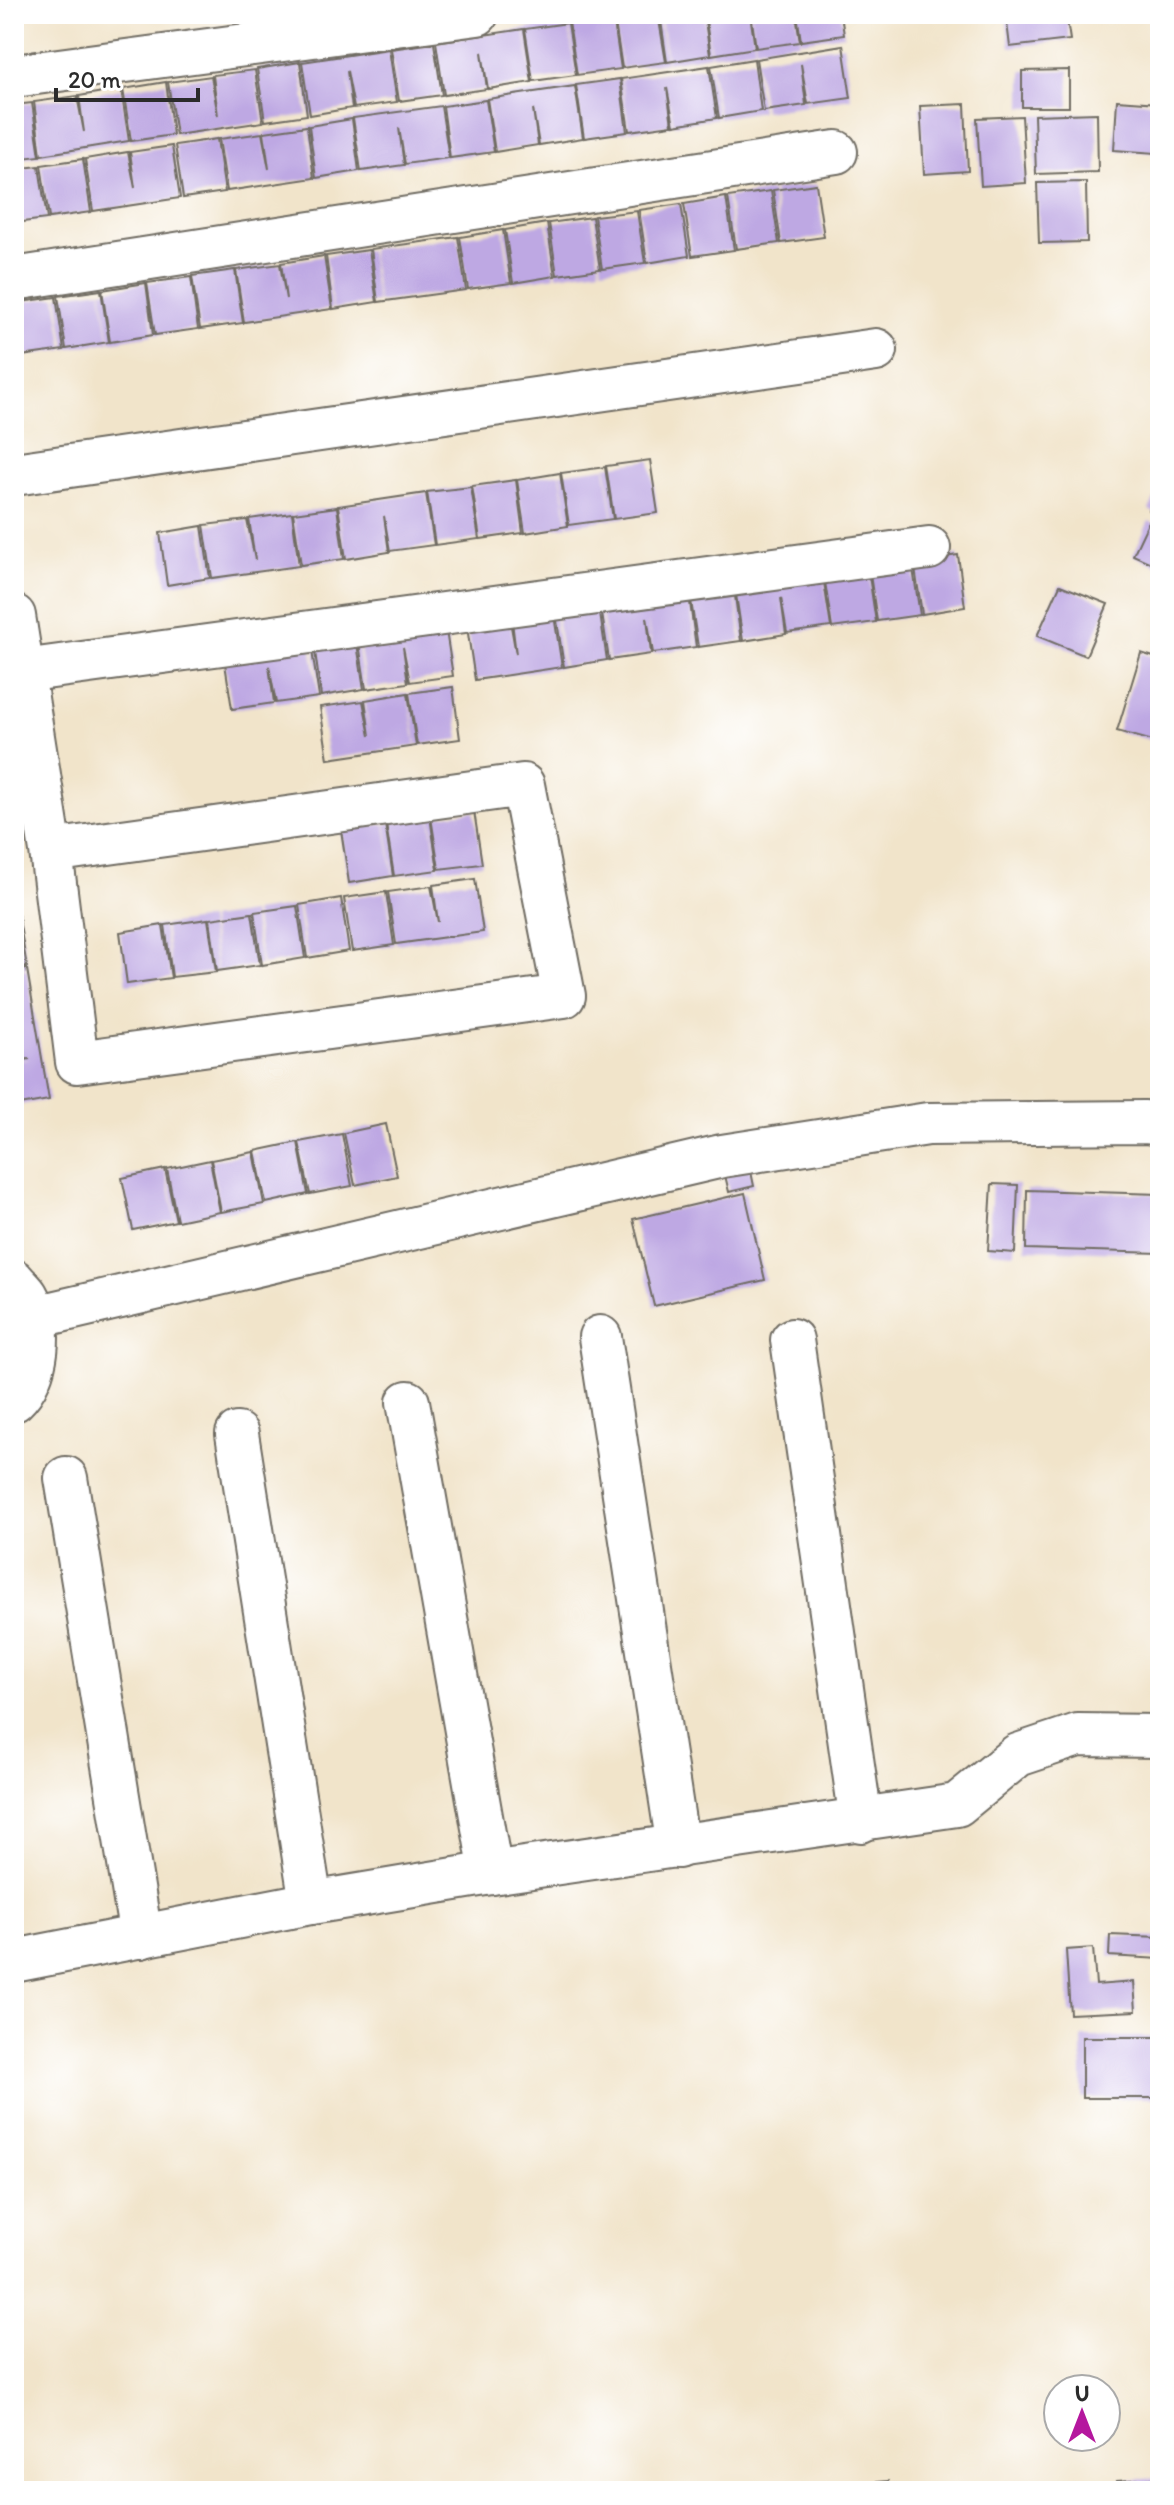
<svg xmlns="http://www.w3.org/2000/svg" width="1174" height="2505" font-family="Itim,sans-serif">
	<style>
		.building { fill: #bea8e3 }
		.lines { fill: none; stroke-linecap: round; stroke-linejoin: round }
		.minor-casing { stroke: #706c63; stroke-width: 46 }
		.minor { stroke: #fff; stroke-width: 42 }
	</style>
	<rect width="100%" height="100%" fill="#fff"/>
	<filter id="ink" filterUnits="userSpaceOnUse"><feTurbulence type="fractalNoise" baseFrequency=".0125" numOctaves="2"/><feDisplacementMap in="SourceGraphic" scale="16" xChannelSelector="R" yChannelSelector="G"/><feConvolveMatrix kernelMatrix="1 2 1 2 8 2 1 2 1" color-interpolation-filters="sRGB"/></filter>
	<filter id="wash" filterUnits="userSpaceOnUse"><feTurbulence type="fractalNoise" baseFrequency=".006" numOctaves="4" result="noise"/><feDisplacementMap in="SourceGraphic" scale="32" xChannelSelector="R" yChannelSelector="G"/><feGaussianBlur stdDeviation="1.8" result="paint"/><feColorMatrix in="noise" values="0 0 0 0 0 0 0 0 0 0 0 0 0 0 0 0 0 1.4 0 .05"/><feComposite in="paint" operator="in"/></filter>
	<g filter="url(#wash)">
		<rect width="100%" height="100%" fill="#f1e4ca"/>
		<g id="blocks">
			<g class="building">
				<polygon points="628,14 658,14 666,62 622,68 614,16"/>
				<polygon points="660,14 704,14 710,55 667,62"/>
				<polygon points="705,14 750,14 755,48 711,55"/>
				<polygon points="751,14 796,14 800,42 756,48"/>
				<polygon points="797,14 841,14 844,35 801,41"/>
				<polygon points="1006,14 1066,14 1070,40 1010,47"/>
				<polygon points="613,16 621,69 577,75 569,22"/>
				<polygon points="568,23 576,75 533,81 525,29"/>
				<polygon points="524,29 532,82 488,89 482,52 487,89 444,95 436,42"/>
				<polygon points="434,43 442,95 399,101 391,49"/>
				<polygon points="843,45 851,98 808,104 801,64 806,105 764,111 756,59"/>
				<polygon points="389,49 397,102 354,108 347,71 352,108 310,115 302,62"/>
				<polygon points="754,59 761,111 719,118 711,66"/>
				<polygon points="300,62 307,115 265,121 257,69"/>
				<polygon points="709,66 717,118 674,125 667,88 672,125 629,131 621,79"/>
				<polygon points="255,70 263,122 176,135 168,82 211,76 218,116 213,75"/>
				<polygon points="1069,70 1069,107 1022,107 1022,71"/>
				<polygon points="620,79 627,132 584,138 576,85"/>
				<polygon points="166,82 173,135 131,141 123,89"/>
				<polygon points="575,86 583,138 539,145 533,109 538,145 495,152 487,99"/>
				<polygon points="121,89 129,141 41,155 34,102 77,96 84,132 79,96"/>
				<polygon points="486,100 494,152 450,158 443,106"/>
				<polygon points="1117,100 1159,103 1156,153 1114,150"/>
				<polygon points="32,103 40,156 14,159 14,105"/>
				<polygon points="965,104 968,171 924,174 920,106"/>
				<polygon points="441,106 449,158 405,164 399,128 404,165 361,171 353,118"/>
				<polygon points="1097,113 1098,172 1036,174 1034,115"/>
				<polygon points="1022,116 1026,183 981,186 977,118"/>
				<polygon points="352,119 359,171 316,178 309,126"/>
				<polygon points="307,126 314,178 227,191 219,139 262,133 269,169 264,132"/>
				<polygon points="217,139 225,192 183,198 175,145"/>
				<polygon points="172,146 180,198 93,211 85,159 128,152 135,188 130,152"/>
				<polygon points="83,159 91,212 49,218 41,165"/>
				<polygon points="39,166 47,219 14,223 14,169"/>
				<polygon points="1086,182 1087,242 1039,243 1037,183"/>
				<polygon points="816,184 824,237 781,243 773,190"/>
				<polygon points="771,191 779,243 736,249 728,197"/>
				<polygon points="726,197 734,250 692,256 684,204"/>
				<polygon points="681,204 689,256 647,263 639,210"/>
				<polygon points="637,211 645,263 602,269 594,216"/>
				<polygon points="592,217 600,269 557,275 549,223"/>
				<polygon points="547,223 555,276 513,283 505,230"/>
				<polygon points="503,230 511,283 468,289 460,237"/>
				<polygon points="458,237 466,290 378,302 371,249"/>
				<polygon points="369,250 377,302 333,309 326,256"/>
				<polygon points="324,256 332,309 244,322 236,270 280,264 286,299 281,263"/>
				<polygon points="235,270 243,323 200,329 192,276"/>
				<polygon points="191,277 198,329 155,335 147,283"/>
				<polygon points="146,283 153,335 110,342 102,290"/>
				<polygon points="101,290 109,342 66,349 58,296"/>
				<polygon points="56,297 64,350 21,356 14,303"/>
				<polygon points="650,460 658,513 614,519 606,466"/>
				<polygon points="605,467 613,519 569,525 561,473"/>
				<polygon points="560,473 568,526 525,533 517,480"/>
				<polygon points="516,480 523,533 480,539 472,486"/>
				<polygon points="471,487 479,539 435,545 427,492"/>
				<polygon points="1160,488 1160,516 1149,510"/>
				<polygon points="426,493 434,545 390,551 384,516 389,552 346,559 338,506"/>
				<polygon points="337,507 344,559 301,565 293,513"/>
				<polygon points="292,513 299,566 212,578 204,525 247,520 255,560 249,519"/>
				<polygon points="1149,521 1160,526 1160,567 1133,555"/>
				<polygon points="202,526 210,578 167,585 160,533"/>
				<polygon points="958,555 965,607 922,614 914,562"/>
				<polygon points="912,562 920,615 877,621 869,568"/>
				<polygon points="868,569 876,622 832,628 824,575"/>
				<polygon points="823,575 831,627 787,633 781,598 786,634 743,641 735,588"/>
				<polygon points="1060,585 1108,604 1086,656 1037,636"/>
				<polygon points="734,588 741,641 698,647 690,594"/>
				<polygon points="689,595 696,647 653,653 647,617 651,654 609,660 601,607"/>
				<polygon points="599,607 607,660 564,667 556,614"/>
				<polygon points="554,615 562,667 475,680 467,627 510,621 516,654 512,621"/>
				<polygon points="445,624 453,676 410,682 403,647 408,683 366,689 358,637"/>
				<polygon points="356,637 364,689 321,696 314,644"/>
				<polygon points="311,644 319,697 276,703 269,666 274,703 232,709 224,657"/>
				<polygon points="1141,653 1160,659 1160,743 1117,731"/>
				<polygon points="453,687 460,739 417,745 409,693"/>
				<polygon points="408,693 416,746 328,759 320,707 363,701 370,736 365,700"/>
				<polygon points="474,811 482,864 439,869 431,817"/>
				<polygon points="430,817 438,870 394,876 386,824"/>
				<polygon points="385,824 393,876 349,883 341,830"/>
				<polygon points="475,879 483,932 396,944 388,892 431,886 438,922 433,885"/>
				<polygon points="386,892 394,945 352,951 344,898"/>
				<polygon points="14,896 20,923 14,924"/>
				<polygon points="341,898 349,951 307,958 299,905"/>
				<polygon points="297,906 305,958 262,965 254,912"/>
				<polygon points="252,913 260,965 217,971 210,919"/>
				<polygon points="208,919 216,972 172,977 165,925"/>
				<polygon points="14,925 20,925 27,967 14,969"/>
				<polygon points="163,925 171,978 127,984 120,932"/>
				<polygon points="27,969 49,1100 14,1106 14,1062 30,1059 14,1060 14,971"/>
				<polygon points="386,1124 397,1176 355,1185 344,1133"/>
				<polygon points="342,1134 352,1186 310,1194 299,1142"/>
				<polygon points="298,1142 308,1194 266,1203 255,1151"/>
				<polygon points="254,1152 264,1204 221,1212 211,1160"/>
				<polygon points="748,1157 754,1186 729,1192 722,1163"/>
				<polygon points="210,1160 220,1212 177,1221 167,1169"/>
				<polygon points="165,1169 176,1221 133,1230 122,1178"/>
				<polygon points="992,1184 1018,1185 1015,1253 988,1251"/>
				<polygon points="1027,1190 1160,1194 1160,1253 1026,1249"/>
				<polygon points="745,1193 765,1280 654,1306 633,1219"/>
				<polygon points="1110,1935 1160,1937 1160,1959 1109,1956"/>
				<polygon points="1093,1948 1096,1985 1134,1982 1136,2011 1070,2014 1066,1950"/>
				<rect x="1082" y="2037" width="78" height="61"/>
				<polygon points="1160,2478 1160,2491 1118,2491 1117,2481"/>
				<polygon points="888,2481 889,2491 866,2491 865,2483"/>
				<polygon points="1109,2485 1110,2491 1062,2491 1062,2489"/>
			</g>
		</g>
	</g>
	<g filter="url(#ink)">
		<use href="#blocks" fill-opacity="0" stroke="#706c63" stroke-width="2"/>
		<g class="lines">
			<defs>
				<g id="minor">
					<polyline points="14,76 477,14"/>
					<polyline points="14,279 836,152"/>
					<polyline points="14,474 876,350"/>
					<polyline points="14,616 51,851 77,1062 564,996 523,785 51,851"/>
					<polyline points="23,671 929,548"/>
					<path d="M14 1281C18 1286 24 1291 27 1296 44 1325 39 1377 14 1400"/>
					<polyline points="35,1317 722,1156 928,1124 1145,1122 1160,1124"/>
					<polyline points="600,1337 678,1847"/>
					<polyline points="792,1340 861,1821"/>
					<polyline points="408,1402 491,1873"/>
					<polyline points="237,1434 311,1903"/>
					<polyline points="66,1478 141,1937"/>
					<polyline points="14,1961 311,1903 491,1873 957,1805 1018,1755 1078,1735 1160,1736"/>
				</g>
			</defs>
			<use href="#minor" class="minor-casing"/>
			<use href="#minor" class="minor"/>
		</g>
	</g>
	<rect width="1174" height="2505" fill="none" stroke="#fff" stroke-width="48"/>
	<g transform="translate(1082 2413)"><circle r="38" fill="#ffffff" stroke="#aaaaaa" stroke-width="2"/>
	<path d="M0-6L14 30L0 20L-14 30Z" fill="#b5179e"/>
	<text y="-12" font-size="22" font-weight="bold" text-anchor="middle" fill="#2b2b2b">U</text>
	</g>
	<path d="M56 88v12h142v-12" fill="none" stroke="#2b2b2b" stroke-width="4"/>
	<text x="68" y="88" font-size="24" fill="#2b2b2b" stroke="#ffffff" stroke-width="6" paint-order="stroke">20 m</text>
</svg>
